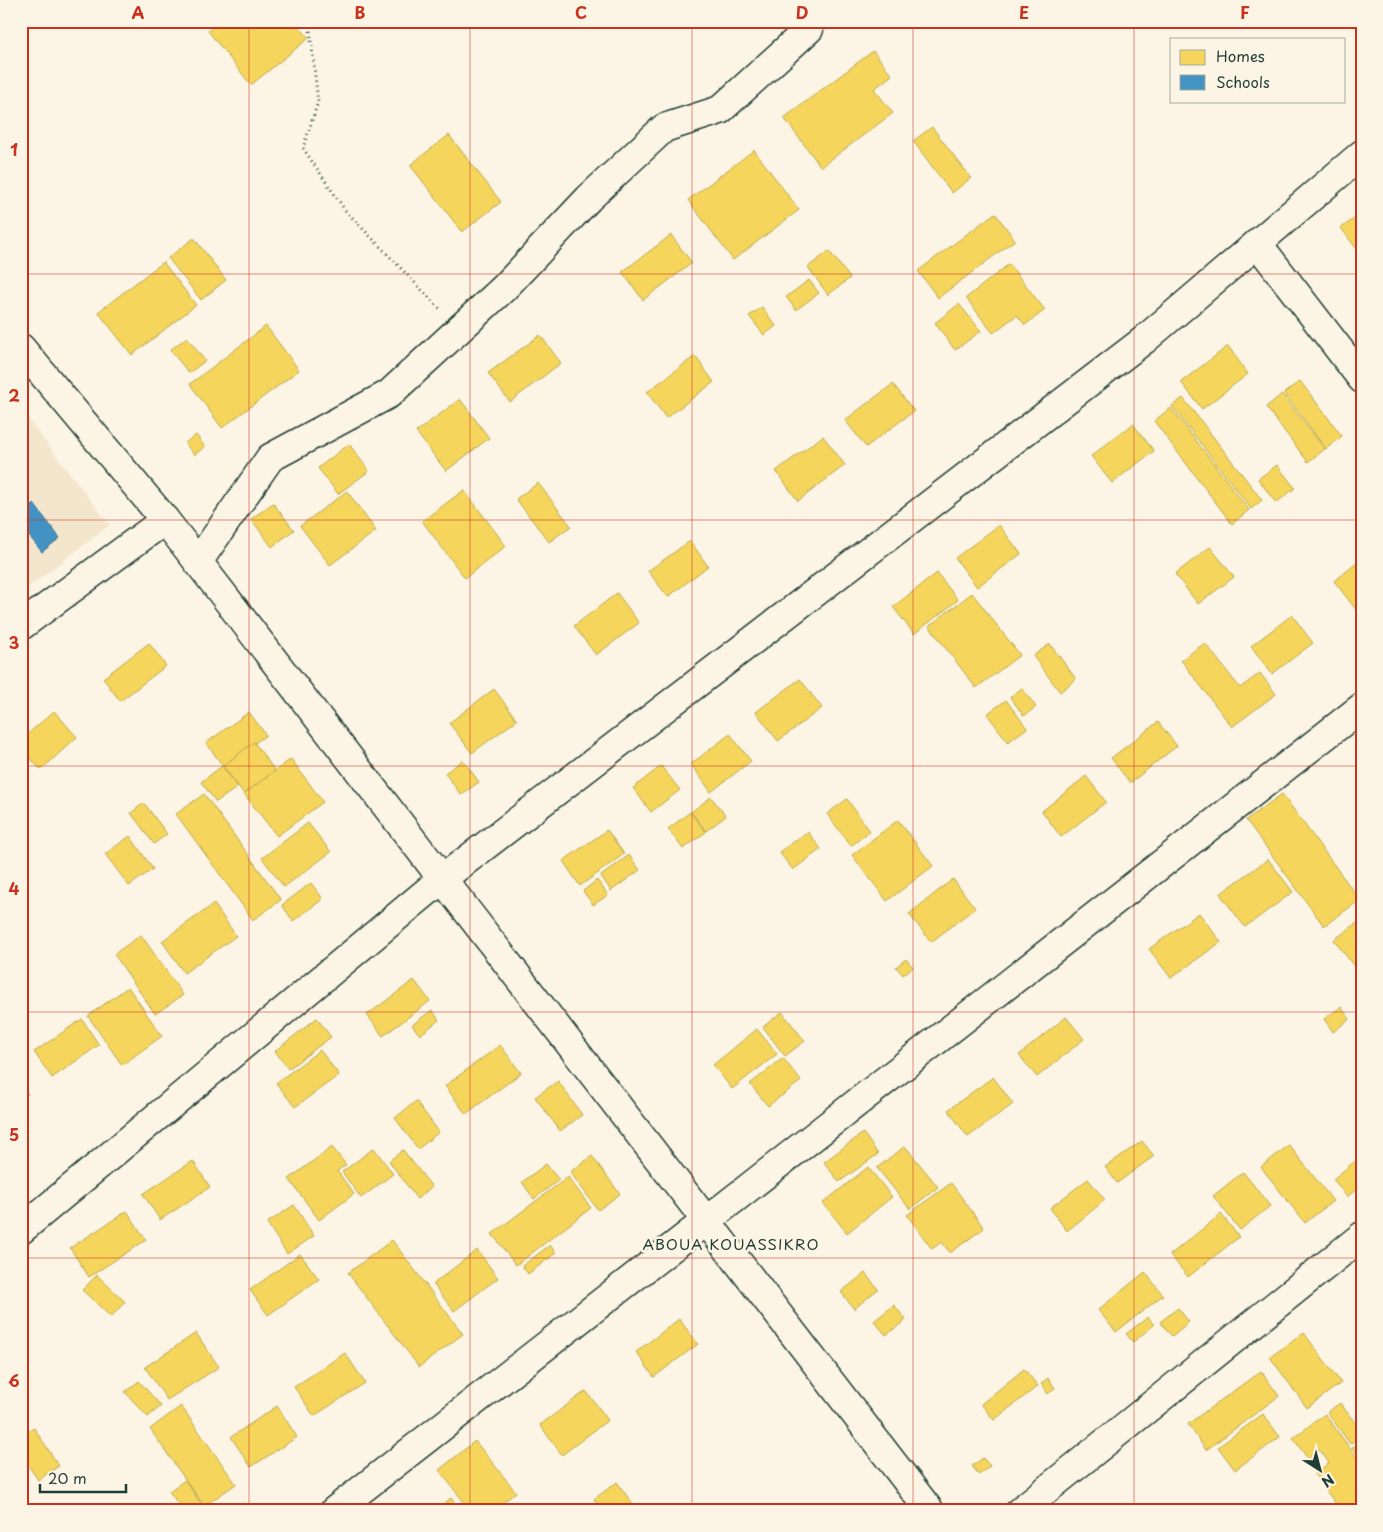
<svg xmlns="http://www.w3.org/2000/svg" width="1383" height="1532" font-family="'Playpen Sans',sans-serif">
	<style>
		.built { fill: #f4e6cd }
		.homes { fill: #f6d55c; stroke: #b6a750 }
		.schools { fill: #4393c3; stroke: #387998 }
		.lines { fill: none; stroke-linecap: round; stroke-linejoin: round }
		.street-casing { stroke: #1f3d34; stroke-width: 31 }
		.path { stroke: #1f3d34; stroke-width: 3; stroke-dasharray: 1 4; stroke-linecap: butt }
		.street { stroke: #fcf5e5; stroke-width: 28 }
		.grid { fill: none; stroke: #c8321e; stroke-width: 1; stroke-opacity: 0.55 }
		.labels { text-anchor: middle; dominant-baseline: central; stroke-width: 5; stroke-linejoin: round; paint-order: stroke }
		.quarter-label { font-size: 15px; letter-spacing: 1px; fill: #1f3d34; stroke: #fcf5e5 }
		.neatline { fill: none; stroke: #c8321e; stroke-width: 2 }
		.grid-label { font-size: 16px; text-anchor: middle; font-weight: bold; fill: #c8321e }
	</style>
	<rect width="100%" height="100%" fill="#fcf5e5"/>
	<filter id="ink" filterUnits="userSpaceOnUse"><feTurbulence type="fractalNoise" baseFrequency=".02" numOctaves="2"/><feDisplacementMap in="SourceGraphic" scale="10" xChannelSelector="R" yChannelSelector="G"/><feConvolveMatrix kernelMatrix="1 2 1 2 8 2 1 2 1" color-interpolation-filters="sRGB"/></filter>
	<g filter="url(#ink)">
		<polygon class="built" points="21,410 110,525 21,593"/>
		<g class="homes">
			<polygon points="220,21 294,21 309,38 251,85 208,31"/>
			<polygon points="873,51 892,75 874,89 893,113 821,167 784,118"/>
			<polygon points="932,127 971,178 952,193 913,141"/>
			<polygon points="449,135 501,202 462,232 410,165"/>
			<polygon points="754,150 799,210 733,260 688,200"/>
			<polygon points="995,213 1015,240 938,298 918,271"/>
			<polygon points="1362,213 1362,256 1341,228"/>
			<polygon points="671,235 692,263 643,300 622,272"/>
			<polygon points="194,238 226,280 201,300 168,258"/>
			<polygon points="829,251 850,278 828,295 808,267"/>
			<polygon points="163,262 196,305 132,355 98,312"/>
			<polygon points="1009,264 1045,310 1025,325 1017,315 993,333 966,298"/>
			<polygon points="809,280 819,293 796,310 786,297"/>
			<polygon points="959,304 981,331 955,350 935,323"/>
			<polygon points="762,307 776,326 764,335 749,316"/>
			<polygon points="266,326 299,370 222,428 190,384"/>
			<polygon points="540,335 561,363 510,402 488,373"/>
			<polygon points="187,337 205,361 189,373 170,350"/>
			<polygon points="1228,346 1248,374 1202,409 1181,382"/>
			<polygon points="695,356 714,382 666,418 647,392"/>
			<polygon points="1300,381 1342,436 1326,449 1284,393"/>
			<polygon points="893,384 914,411 866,447 845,420"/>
			<polygon points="1282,394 1325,449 1308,462 1266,407"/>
			<polygon points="1183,398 1262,500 1251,509 1172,406"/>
			<polygon points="460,399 489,438 446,471 416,432"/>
			<polygon points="1171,408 1249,510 1232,524 1154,421"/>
			<polygon points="1133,424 1154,451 1112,483 1091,456"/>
			<polygon points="196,435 205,447 194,455 185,443"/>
			<polygon points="823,436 845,465 798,501 776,471"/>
			<polygon points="349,444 369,471 338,494 318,468"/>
			<polygon points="1277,465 1295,488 1276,503 1258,479"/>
			<polygon points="538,483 571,526 549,542 516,499"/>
			<polygon points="464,490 506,546 465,578 422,521"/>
			<polygon points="347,491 376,531 330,565 300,526"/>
			<polygon points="273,503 294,530 272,547 251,519"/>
			<polygon points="999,525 1021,554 977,587 955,558"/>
			<polygon points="690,541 708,566 668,597 648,571"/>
			<polygon points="1210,547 1234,577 1198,604 1175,574"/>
			<polygon points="1362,559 1362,607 1357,611 1334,581"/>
			<polygon points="937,573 958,600 914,634 893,607"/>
			<polygon points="617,593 639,623 596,655 574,626"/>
			<polygon points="972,593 1020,655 976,688 929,626"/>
			<polygon points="1292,615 1313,643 1272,674 1251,646"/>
			<polygon points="149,643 166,666 120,701 103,678"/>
			<polygon points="1205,643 1240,688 1260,673 1276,694 1232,727 1181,660"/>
			<polygon points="1050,644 1076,679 1060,692 1033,656"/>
			<polygon points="800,679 822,708 778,741 756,712"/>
			<polygon points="1022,688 1036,707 1024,716 1010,697"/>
			<polygon points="494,689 517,720 472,753 449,723"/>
			<polygon points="1006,700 1027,728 1008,742 987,714"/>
			<polygon points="54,711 77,737 41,770 21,748 21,740"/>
			<polygon points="249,712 266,735 223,766 206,743"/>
			<polygon points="1158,722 1177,746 1130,783 1111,758"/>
			<polygon points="730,734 751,761 711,792 691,764"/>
			<polygon points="254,742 275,771 244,794 223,766"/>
			<polygon points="291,759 323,802 277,836 244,794"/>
			<polygon points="463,760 479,782 461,795 445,773"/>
			<polygon points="222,766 238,787 216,802 201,782"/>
			<polygon points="661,766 680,790 651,812 633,788"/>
			<polygon points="1086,776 1106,802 1061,837 1042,811"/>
			<polygon points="204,794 281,900 253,920 176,814"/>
			<polygon points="1282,794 1360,900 1324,926 1246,820"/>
			<polygon points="711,797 726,816 706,831 691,812"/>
			<polygon points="847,799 870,831 851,846 827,814"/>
			<polygon points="144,803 167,834 154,844 131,813"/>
			<polygon points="690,812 706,832 683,849 668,829"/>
			<polygon points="898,820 933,866 887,901 852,855"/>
			<polygon points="308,823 331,852 284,887 262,858"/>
			<polygon points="607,830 624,854 580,886 563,861"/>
			<polygon points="808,832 821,849 793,870 779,852"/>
			<polygon points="130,836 153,869 129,886 105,854"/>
			<polygon points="629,855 640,870 611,891 601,876"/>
			<polygon points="1268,859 1293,892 1245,927 1220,894"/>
			<polygon points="953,879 975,908 931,942 909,914"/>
			<polygon points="597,880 608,895 593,905 583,891"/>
			<polygon points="311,883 323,899 293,921 282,905"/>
			<polygon points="214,904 236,936 184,973 162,941"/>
			<polygon points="1199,913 1221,942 1171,978 1149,949"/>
			<polygon points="1362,919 1362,977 1334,940"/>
			<polygon points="141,935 183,995 155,1014 114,954"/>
			<polygon points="906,959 913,967 903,975 896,967"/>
			<polygon points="414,980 430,1001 383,1036 367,1015"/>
			<polygon points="128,987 162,1036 122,1065 88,1016"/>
			<polygon points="1341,1007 1350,1019 1333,1032 1324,1019"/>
			<polygon points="432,1010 439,1020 420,1035 412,1025"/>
			<polygon points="782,1012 805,1041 785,1056 763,1027"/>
			<polygon points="1066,1017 1084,1039 1037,1077 1019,1055"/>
			<polygon points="317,1018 331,1037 288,1069 275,1051"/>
			<polygon points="82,1019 99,1045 52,1078 34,1052"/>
			<polygon points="757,1029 777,1054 732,1089 713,1065"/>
			<polygon points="500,1045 521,1073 466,1114 445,1086"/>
			<polygon points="320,1050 339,1075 295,1107 276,1083"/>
			<polygon points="783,1058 801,1081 768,1106 750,1084"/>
			<polygon points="993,1077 1013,1104 968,1137 948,1110"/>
			<polygon points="558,1081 582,1115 560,1131 535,1097"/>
			<polygon points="21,1084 28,1094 21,1099"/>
			<polygon points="416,1101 439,1132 418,1149 395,1118"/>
			<polygon points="863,1133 878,1154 839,1182 824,1162"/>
			<polygon points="1142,1141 1154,1156 1117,1183 1105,1167"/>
			<polygon points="1289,1145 1333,1201 1305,1223 1261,1167"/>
			<polygon points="905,1146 938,1187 910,1209 877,1168"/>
			<polygon points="332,1147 346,1165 337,1171 354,1194 319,1220 289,1179"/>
			<polygon points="374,1148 393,1174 361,1198 342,1172"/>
			<polygon points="403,1150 432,1187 417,1199 389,1161"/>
			<polygon points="592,1156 620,1194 598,1210 570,1172"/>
			<polygon points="1359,1158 1362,1161 1362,1185 1347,1197 1333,1179"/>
			<polygon points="193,1161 210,1187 160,1220 143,1194"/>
			<polygon points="546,1164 559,1180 534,1199 522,1182"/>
			<polygon points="868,1167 892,1197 847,1233 823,1203"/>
			<polygon points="1243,1172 1270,1206 1240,1230 1213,1196"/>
			<polygon points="568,1177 591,1208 516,1265 492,1234"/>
			<polygon points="1088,1179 1105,1200 1067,1231 1050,1208"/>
			<polygon points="951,1183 984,1228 950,1253 942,1242 932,1249 907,1215"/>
			<polygon points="294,1205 314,1236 287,1254 267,1223"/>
			<polygon points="127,1211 146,1240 89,1277 70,1248"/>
			<polygon points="1221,1214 1239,1237 1188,1277 1170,1255"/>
			<polygon points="392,1240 463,1334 419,1367 348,1273"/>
			<polygon points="550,1245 556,1253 528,1274 522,1266"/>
			<polygon points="477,1250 498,1278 454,1311 433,1284"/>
			<polygon points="300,1254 319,1279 268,1315 250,1290"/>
			<polygon points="1145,1272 1163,1295 1116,1332 1098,1310"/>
			<polygon points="865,1273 878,1289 854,1309 841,1292"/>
			<polygon points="97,1275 125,1302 111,1317 82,1290"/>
			<polygon points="894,1305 906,1320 886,1335 874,1321"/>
			<polygon points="1178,1308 1189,1322 1172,1336 1160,1322"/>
			<polygon points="1148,1317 1154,1325 1133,1342 1126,1334"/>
			<polygon points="679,1319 698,1344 654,1377 636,1352"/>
			<polygon points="196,1333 219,1367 167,1400 145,1367"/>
			<polygon points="1304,1333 1341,1383 1307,1408 1270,1357"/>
			<polygon points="345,1353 365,1383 314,1416 294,1387"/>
			<polygon points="1024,1369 1038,1386 994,1420 981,1404"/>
			<polygon points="1261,1371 1279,1396 1206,1450 1188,1424"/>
			<polygon points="1048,1378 1055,1388 1048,1394 1041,1384"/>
			<polygon points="139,1381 161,1406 148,1417 125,1392"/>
			<polygon points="586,1391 608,1420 562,1455 540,1425"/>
			<polygon points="1340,1403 1362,1432 1362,1435 1350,1444 1327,1412"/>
			<polygon points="181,1406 236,1484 204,1506 150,1429"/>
			<polygon points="277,1406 297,1437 251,1467 231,1437"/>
			<polygon points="1263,1414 1280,1437 1235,1470 1218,1447"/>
			<polygon points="1325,1414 1362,1465 1362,1510 1360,1511 1341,1511 1314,1474 1329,1463 1320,1450 1308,1459 1293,1438"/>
			<polygon points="34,1428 59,1466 38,1480 21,1455 21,1436"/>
			<polygon points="475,1441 516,1492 492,1511 471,1511 439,1470"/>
			<polygon points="1362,1441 1362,1461 1352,1448"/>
			<polygon points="983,1458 990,1466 979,1475 972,1466"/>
			<polygon points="185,1480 202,1505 194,1511 183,1511 169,1491"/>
			<polygon points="617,1482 634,1506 628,1511 603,1511 594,1499"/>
			<polygon points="21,1498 30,1511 21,1511"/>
			<polygon points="451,1498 461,1511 435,1511"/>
		</g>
		<polygon class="schools" points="34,504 60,538 42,552 21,526 21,514"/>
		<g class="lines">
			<defs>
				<g id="street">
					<polyline points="1258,244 1362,379"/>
					<polyline points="21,348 165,520 198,562 930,1511"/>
					<polyline points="198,562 270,458 389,394 504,288 589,198 664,128 720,110 809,29"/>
					<polyline points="21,626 165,520"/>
					<polyline points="21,1230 442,879 1144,340 1362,154"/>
					<polyline points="334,1511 706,1221 1362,707"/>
					<polyline points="1020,1511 1362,1236"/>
				</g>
			</defs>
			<use href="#street" class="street-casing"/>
			<polyline class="path" points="309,21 318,102 303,148 345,210 440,309"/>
			<use href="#street" class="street"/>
		</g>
	</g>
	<path class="grid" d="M249 21V1511M470 21V1511M692 21V1511M913 21V1511M1134 21V1511M21 274H1362M21 520H1362M21 766H1362M21 1012H1362M21 1258H1362"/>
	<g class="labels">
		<g class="quarter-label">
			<text x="731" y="1243">ABOUA KOUASSIKRO</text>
		</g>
	</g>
	<rect width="1383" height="1532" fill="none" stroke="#fcf5e5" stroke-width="55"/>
	<rect x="1170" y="38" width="175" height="65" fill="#fcf5e5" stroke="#a4ab9e"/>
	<rect x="1180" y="50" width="25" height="15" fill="#f6d55c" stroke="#a4ab9e"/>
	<text x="1216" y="62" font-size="15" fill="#1f3d34">Homes</text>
	<rect x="1180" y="75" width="25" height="15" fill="#4393c3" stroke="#a4ab9e"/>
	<text x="1216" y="88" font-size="15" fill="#1f3d34">Schools</text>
	<g transform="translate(1320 1470) rotate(144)" stroke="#fcf5e5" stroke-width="4" paint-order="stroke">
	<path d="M0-4L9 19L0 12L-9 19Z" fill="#1f3d34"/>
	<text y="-8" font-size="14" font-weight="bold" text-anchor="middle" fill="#1f3d34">N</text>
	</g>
	<path d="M40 1484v8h86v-8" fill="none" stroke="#1f3d34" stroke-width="2.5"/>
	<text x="48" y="1484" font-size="15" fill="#1f3d34" stroke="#fcf5e5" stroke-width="4" paint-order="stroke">20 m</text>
	<rect x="28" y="28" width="1328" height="1476" class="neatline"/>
	<g class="grid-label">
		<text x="138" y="19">A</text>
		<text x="360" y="19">B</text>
		<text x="581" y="19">C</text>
		<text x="802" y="19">D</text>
		<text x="1024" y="19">E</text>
		<text x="1245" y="19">F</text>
		<text x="14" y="156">1</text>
		<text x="14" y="402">2</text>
		<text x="14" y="649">3</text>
		<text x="14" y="895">4</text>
		<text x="14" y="1141">5</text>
		<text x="14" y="1387">6</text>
	</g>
</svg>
